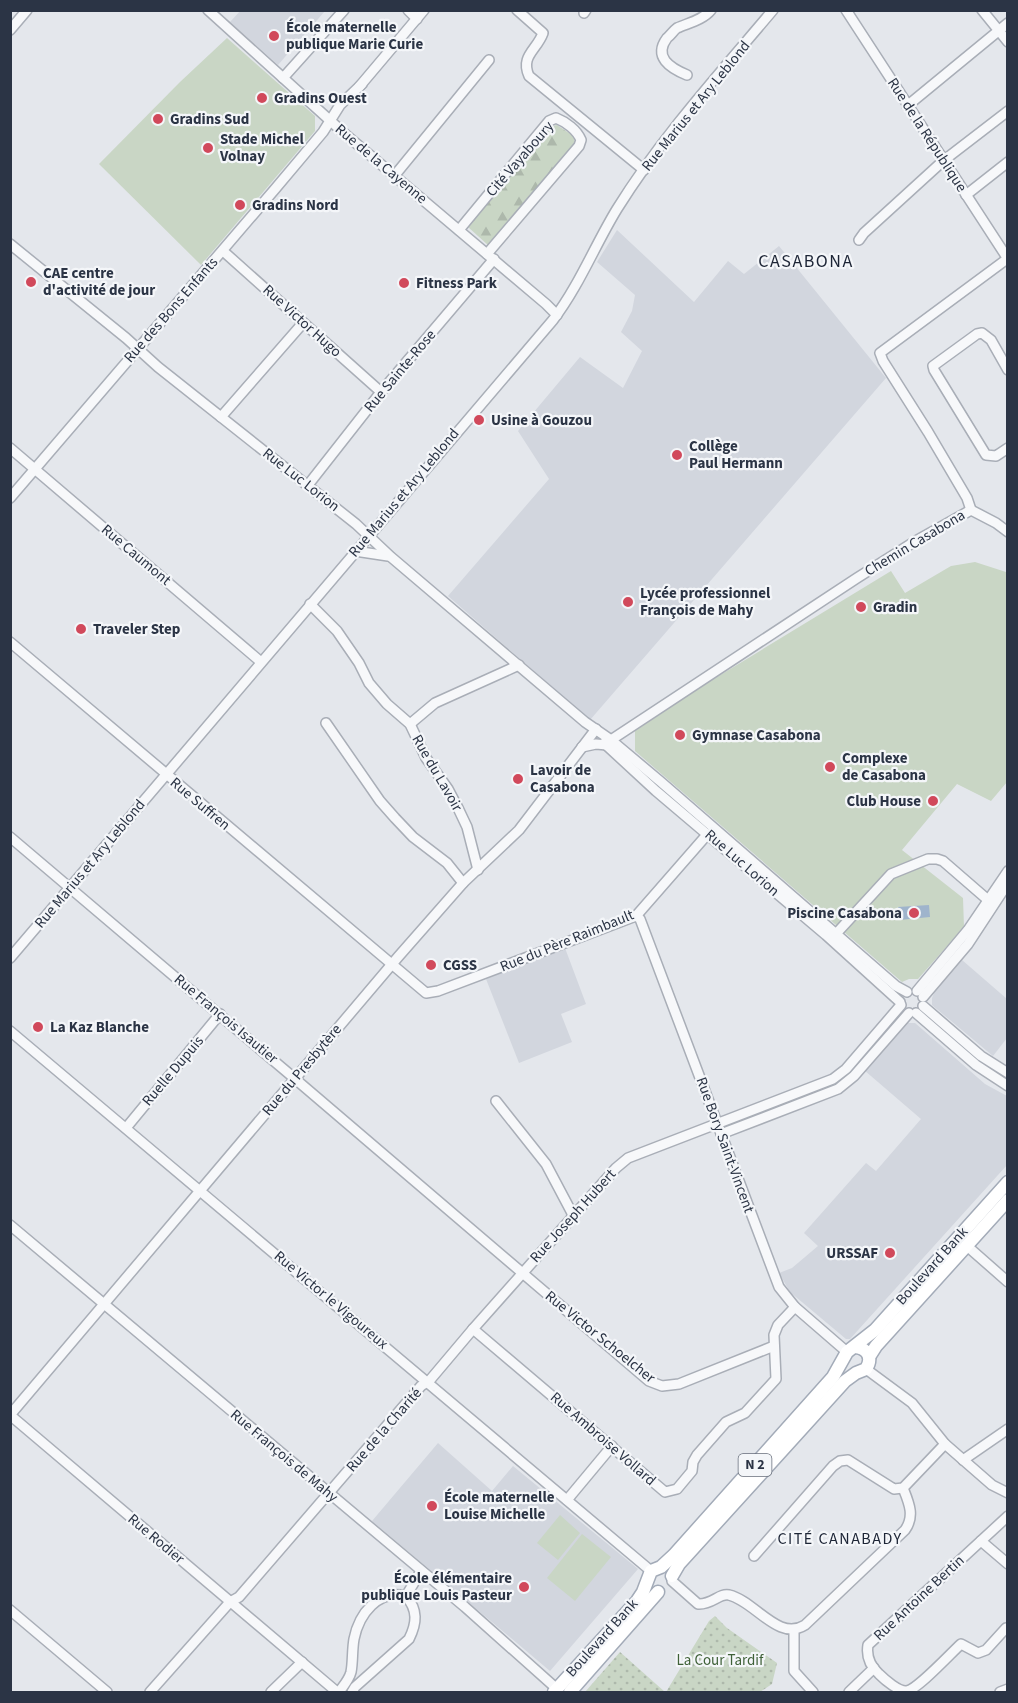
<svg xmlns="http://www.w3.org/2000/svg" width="1018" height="1703" font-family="'Source Sans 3',sans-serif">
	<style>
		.built { fill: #d2d6de }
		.grass { fill: url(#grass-dots) }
		.forest { fill: url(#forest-firs) }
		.garden { fill: #c9d6c5 }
		.water { fill: #9fb4cc }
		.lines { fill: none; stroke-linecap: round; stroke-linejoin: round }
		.minor-casing { stroke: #a9aeb7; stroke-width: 12 }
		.major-casing { stroke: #a3abb8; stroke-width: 15 }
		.minor { stroke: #f7f8fa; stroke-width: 9 }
		.major { stroke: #fff; stroke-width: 12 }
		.poi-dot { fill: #d1495b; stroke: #f4f6f9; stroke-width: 2 }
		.labels { text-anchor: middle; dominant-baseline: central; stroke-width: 4.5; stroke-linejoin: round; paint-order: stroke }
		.shield { fill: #f4f6f9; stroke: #676e7b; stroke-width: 1.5 }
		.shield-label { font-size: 14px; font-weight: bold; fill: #2b3445 }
		.poi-label { font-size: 15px; font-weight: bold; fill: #2b3445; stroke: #f4f6f9; text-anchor: start }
		.street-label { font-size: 15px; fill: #2b3445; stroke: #f4f6f9 }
		.park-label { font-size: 15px; fill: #3f6138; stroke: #f4f6f9 }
		.neighbourhood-label { font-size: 16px; letter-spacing: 1.5px; fill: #1d2536; stroke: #f4f6f9 }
		.quarter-label { font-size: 18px; letter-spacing: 1.5px; fill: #1d2536; stroke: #f4f6f9 }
	</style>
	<defs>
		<pattern id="grass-dots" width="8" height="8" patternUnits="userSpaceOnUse" patternTransform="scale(1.5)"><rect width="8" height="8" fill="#c9d6c5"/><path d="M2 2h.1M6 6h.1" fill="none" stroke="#adb8ab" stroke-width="1.8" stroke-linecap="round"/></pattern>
		<pattern id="forest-firs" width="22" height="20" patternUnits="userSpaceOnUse" patternTransform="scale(1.5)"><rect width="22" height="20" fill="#c9d6c5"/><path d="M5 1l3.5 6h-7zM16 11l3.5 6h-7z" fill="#adb8ab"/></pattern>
	</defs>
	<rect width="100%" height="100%" fill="#e4e7ec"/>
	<g class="built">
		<polygon points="241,10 325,10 325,11 278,65 230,22"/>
		<polygon points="617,230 694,302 728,261 744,274 779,246 886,378 590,720 448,596 549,479 518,431 580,357 623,388 642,351 621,332 632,311 635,295 597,262"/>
		<polygon points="565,948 586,1004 561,1014 572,1042 519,1063 486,979"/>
		<polygon points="962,960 1007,999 1007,1038 993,1056 932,1005 932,998 936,989"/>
		<polygon points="906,1023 915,1023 985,1084 1007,1096 1007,1165 850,1339 846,1339 790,1292 779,1273 792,1268 818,1246 804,1233 866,1163 876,1171 921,1119 864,1070"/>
		<polygon points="438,1443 492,1491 513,1466 638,1569 550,1671 372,1521"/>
	</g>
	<g class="grass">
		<polygon points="715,1616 727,1628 777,1663 772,1684 760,1692 666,1692 709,1621"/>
		<polygon points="620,1652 665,1692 585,1692"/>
	</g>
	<polygon class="forest" points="557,125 575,137 574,145 489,246 468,227 552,126"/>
	<g class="garden">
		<polygon points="227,38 315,116 315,131 201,265 99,164 180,82"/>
		<polygon points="975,562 1006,572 1007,782 991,801 957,784 902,850 963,898 964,927 918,979 909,979 902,982 635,751 635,731 699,688 891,571 905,593 951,566"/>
		<polygon points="560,1515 580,1533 558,1560 537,1543"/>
		<polygon points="582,1534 611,1557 575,1601 547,1578"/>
	</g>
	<polygon class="water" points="929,905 930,917 899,920 898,907"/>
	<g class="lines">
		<defs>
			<g id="minor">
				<polyline points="208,10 345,134 546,304 557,315"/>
				<polyline points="408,10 417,19"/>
				<path d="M517 10 543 33C537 50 520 56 529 76L644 170"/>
				<polyline points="846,10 1008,259"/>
				<polyline points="982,10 1008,42"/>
				<polyline points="584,13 586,10"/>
				<polyline points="10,30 27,10"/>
				<path d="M687 75C670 68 653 57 667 38 671 35 673 31 677 28 688 23 703 20 711 10"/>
				<polyline points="283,78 344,10"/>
				<polyline points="359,87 424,10"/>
				<polyline points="907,106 1008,23"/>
				<polyline points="395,175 489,60"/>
				<polyline points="966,195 1008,162"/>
				<path d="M459 230 549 121 556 118C566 122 577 130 581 140L579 146 487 254"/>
				<polyline points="859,240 864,233 943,161 1008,111"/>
				<polyline points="10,244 126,338 158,367 356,524 391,557 585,722 611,740 661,782 896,986 907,992"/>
				<polyline points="223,251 381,392"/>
				<polyline points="1008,370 991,340 982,333 977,334 933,366 934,370 986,455 996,456 1008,448"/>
				<polyline points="221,417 303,323"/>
				<polyline points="10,448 261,662"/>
				<polyline points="308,485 381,392 494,259"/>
				<polyline points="10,498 275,189 323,132 340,105 362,84"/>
				<polyline points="971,510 967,498 928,432 883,361 880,353 1007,259"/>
				<polyline points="971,510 996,523 1008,532"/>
				<polyline points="355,551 388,556"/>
				<polyline points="310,604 337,631 359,663 369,683 387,704 410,724 426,758 448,789 458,808 467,827 478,870"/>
				<polyline points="10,642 426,993 438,991 636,916 705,837 713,835 721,836"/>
				<polyline points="326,723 380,801 395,818 413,837 447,863 463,883"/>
				<polyline points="410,724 435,703 519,665"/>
				<polyline points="604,743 656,791 826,935 900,1002"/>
				<polyline points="582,747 596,744 607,745 614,738 857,578 914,542 971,510"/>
				<path d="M10 837C224 1017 436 1200 649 1381L662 1386 679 1384 774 1346"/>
				<polyline points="636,916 640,919 779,1287 795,1307 847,1352"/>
				<polyline points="834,936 891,874 928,859 937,859 943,861 988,900 989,903 987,913"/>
				<path d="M10 958 553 320C579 286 595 245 617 209 661 138 719 74 773 10"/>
				<polyline points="917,991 968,930 1008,871"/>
				<polyline points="923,997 968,944 1008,883"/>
				<polyline points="923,1006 981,1056 1008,1073"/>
				<polyline points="916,1013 976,1065 1008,1086"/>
				<polyline points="10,1031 651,1571"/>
				<polyline points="496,1101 546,1164 573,1215"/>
				<polyline points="126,1128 220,1014"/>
				<polyline points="721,1134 838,1089 854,1076 909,1013"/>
				<polyline points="10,1225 465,1607 557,1689"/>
				<polyline points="967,1246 1008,1282"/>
				<polyline points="473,1329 665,1492 677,1489 692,1471 693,1462 697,1455 726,1422 745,1413 776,1379 774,1335 778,1325 795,1307"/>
				<polyline points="866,1369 912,1403 945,1444 992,1485 1008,1493"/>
				<polyline points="10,1415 398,957 463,883 519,830 596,729"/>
				<polyline points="10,1415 337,1692"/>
				<polyline points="963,1460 1008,1429"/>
				<polyline points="567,1500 612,1446"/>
				<polyline points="981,1541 1008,1564"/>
				<polyline points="754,1556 833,1466 840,1461 848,1460 894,1489 903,1488 945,1444"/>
				<path d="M672 1581 698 1604C712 1605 719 1593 729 1595 755 1601 778 1642 805 1625L905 1530C915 1516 909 1503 903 1488"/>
				<polyline points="406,1596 421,1571"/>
				<polyline points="10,1610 107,1692"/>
				<path d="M1006 1628 986 1650 978 1653 961 1644C951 1653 918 1689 907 1691 899 1692 885 1680 879 1674 870 1666 866 1657 868 1645L1008 1516"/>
				<polyline points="794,1630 794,1671 813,1692"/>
				<polyline points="150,1692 230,1602 239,1597 421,1386 430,1380 473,1329 616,1168 628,1158 833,1079 846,1069 901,1005"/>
				<polyline points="271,1692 302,1662"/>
				<path d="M339 1692C343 1686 349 1680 351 1672 353 1662 352 1650 354 1639 359 1614 378 1589 406 1596 418 1610 417 1623 409 1639L355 1687 352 1692"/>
				<polyline points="849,1692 874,1668"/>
				<polyline points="1000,1692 1008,1689"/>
			</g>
			<g id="major">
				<polyline points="869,1357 876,1346 1008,1200"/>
				<path d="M672 1576 679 1564 845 1381 856 1373 866 1369C873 1358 868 1348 855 1347"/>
				<polyline points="554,1692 637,1601 643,1592 651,1571 661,1567 674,1555 833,1377 847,1352 875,1330 1008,1182"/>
				<polyline points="570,1692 658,1592"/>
			</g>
		</defs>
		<use href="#minor" class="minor-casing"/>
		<use href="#major" class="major-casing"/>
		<use href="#minor" class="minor"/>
		<use href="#major" class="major"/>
	</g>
	<g class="poi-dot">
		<circle cx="274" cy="36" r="6"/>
		<circle cx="262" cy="98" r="6"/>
		<circle cx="158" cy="119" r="6"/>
		<circle cx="208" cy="148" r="6"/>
		<circle cx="240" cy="205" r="6"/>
		<circle cx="31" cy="282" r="6"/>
		<circle cx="404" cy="283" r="6"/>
		<circle cx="479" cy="420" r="6"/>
		<circle cx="677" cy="455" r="6"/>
		<circle cx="628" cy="602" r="6"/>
		<circle cx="861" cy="607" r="6"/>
		<circle cx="81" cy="629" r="6"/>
		<circle cx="680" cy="735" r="6"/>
		<circle cx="830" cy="767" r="6"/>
		<circle cx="518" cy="779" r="6"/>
		<circle cx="933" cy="801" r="6"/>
		<circle cx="914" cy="913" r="6"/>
		<circle cx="431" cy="965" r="6"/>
		<circle cx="38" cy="1027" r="6"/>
		<circle cx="890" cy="1253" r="6"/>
		<circle cx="432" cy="1506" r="6"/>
		<circle cx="524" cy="1587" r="6"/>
	</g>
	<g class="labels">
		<rect class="shield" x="738.5" y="1454" width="33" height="22" rx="4.5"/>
		<g class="shield-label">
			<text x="755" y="1465">N 2</text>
		</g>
		<g class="poi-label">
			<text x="286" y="27">École maternelle<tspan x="286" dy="17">publique Marie Curie</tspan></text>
			<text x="274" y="98">Gradins Ouest</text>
			<text x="170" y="119">Gradins Sud</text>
			<text x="220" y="139">Stade Michel<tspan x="220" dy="17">Volnay</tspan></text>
			<text x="252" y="205">Gradins Nord</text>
			<text x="43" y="273">CAE centre<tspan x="43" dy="17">d'activité de jour</tspan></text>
			<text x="416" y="283">Fitness Park</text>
			<text x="491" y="420">Usine à Gouzou</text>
			<text x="689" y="446">Collège<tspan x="689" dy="17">Paul Hermann</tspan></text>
			<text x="640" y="593">Lycée professionnel<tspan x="640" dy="17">François de Mahy</tspan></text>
			<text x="873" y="607">Gradin</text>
			<text x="93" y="629">Traveler Step</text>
			<text x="692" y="735">Gymnase Casabona</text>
			<text x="842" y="758">Complexe<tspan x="842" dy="17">de Casabona</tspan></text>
			<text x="530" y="770">Lavoir de<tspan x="530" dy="17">Casabona</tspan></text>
			<text x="921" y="801" text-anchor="end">Club House</text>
			<text x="902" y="913" text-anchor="end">Piscine Casabona</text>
			<text x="443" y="965">CGSS</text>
			<text x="50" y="1027">La Kaz Blanche</text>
			<text x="878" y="1253" text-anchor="end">URSSAF</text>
			<text x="444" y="1497">École maternelle<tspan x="444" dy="17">Louise Michelle</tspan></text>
			<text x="512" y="1578" text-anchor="end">École élémentaire<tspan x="512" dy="17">publique Louis Pasteur</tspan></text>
		</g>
		<g class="street-label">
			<text transform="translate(696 106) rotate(-51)">Rue Marius et Ary Leblond</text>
			<text transform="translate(927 135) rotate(57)">Rue de la République</text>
			<text transform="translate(520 159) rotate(-49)">Cité Vayaboury</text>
			<text transform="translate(381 164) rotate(40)">Rue de la Cayenne</text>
			<text transform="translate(171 310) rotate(-49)">Rue des Bons Enfants</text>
			<text transform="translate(302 321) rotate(42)">Rue Victor Hugo</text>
			<text transform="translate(400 371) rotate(-50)">Rue Sainte-Rose</text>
			<text transform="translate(301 480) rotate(38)">Rue Luc Lorion</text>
			<text transform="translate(404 493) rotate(-50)">Rue Marius et Ary Leblond</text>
			<text transform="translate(915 543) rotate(-31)">Chemin Casabona</text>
			<text transform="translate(136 555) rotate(40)">Rue Caumont</text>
			<text transform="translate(437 773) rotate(60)">Rue du Lavoir</text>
			<text transform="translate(200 804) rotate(40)">Rue Suffren</text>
			<text transform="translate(742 863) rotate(41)">Rue Luc Lorion</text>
			<text transform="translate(90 864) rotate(-50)">Rue Marius et Ary Leblond</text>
			<text transform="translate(567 941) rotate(-22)">Rue du Père Raimbault</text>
			<text transform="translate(226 1019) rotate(40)">Rue François Isautier</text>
			<text transform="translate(302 1070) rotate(-50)">Rue du Presbytère</text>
			<text transform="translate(173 1071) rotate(-50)">Ruelle Dupuis</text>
			<text transform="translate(725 1145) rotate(70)">Rue Bory Saint-Vincent</text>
			<text transform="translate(573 1216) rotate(-48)">Rue Joseph Hubert</text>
			<text transform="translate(932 1266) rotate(-48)">Boulevard Bank</text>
			<text transform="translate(331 1300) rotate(40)">Rue Victor le Vigoureux</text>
			<text transform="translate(600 1337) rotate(39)">Rue Victor Schoelcher</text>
			<text transform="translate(384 1430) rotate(-49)">Rue de la Charité</text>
			<text transform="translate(603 1439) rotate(41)">Rue Ambroise Vollard</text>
			<text transform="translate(284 1456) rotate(40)">Rue François de Mahy</text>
			<text transform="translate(156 1539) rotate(40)">Rue Rodier</text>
			<text transform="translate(919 1598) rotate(-43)">Rue Antoine Bertin</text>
			<text transform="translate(602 1638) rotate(-48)">Boulevard Bank</text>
		</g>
		<g class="park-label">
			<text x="720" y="1660">La Cour Tardif</text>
		</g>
		<g class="neighbourhood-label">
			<text x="840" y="1539">CITÉ CANABADY</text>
		</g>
		<g class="quarter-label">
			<text x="806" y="261">CASABONA</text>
		</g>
	</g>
	<rect width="1018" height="1703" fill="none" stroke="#2b3445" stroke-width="24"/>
</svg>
